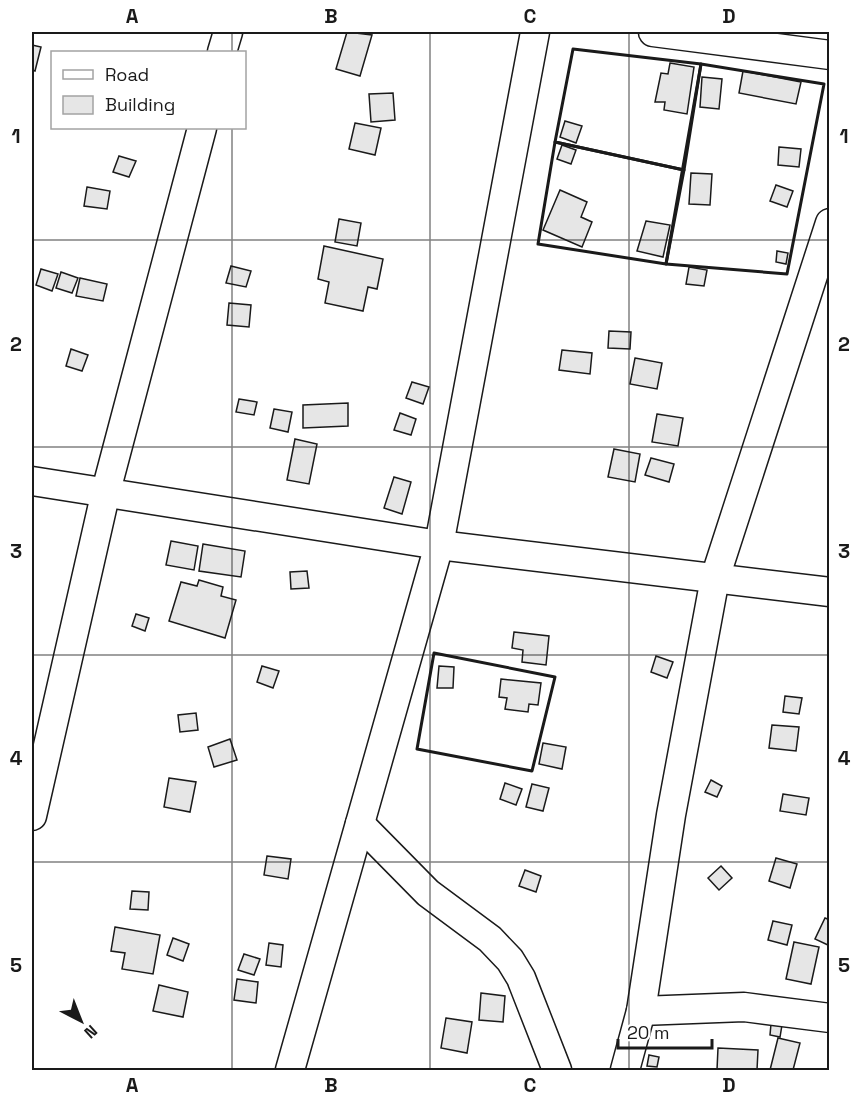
<svg xmlns="http://www.w3.org/2000/svg" width="861" height="1102" font-family="'Space Grotesk',sans-serif">
	<style>
		.building { fill: #e6e6e6; stroke: #1a1a1a; stroke-width: 1.5 }
		.lines { fill: none; stroke-linecap: round; stroke-linejoin: round }
		.street-casing { stroke: #1a1a1a; stroke-width: 31 }
		.street { stroke: #fff; stroke-width: 28 }
		.wall { stroke: #1a1a1a; stroke-width: 3 }
		.grid { fill: none; stroke: #1a1a1a; stroke-width: 1.5; stroke-opacity: 0.55 }
		.neatline { fill: none; stroke: #1a1a1a; stroke-width: 2 }
		.grid-label { font-size: 20px; text-anchor: middle; font-weight: bold; fill: #1a1a1a }
	</style>
	<rect width="100%" height="100%" fill="#fff"/>
	<g class="building">
		<polygon points="347,32 372,35 360,76 336,69"/>
		<polygon points="32,45 41,47 35,71 32,70"/>
		<polygon points="670,63 694,67 687,114 664,110 665,102 655,102 661,73 668,74"/>
		<polygon points="743,71 801,82 796,104 739,93"/>
		<polygon points="702,77 722,79 719,109 700,107"/>
		<polygon points="393,93 395,120 371,122 369,94"/>
		<polygon points="565,121 582,126 576,143 560,137"/>
		<polygon points="355,123 381,128 375,155 349,149"/>
		<polygon points="562,145 576,150 571,164 557,159"/>
		<polygon points="779,147 801,149 799,167 778,165"/>
		<polygon points="119,156 136,161 129,177 113,172"/>
		<polygon points="691,173 712,174 710,205 689,204"/>
		<polygon points="776,185 793,191 787,207 770,201"/>
		<polygon points="87,187 110,191 107,209 84,206"/>
		<polygon points="560,190 587,202 581,217 592,222 582,247 543,230"/>
		<polygon points="339,219 361,223 357,246 335,242"/>
		<polygon points="646,221 670,225 663,257 637,251"/>
		<polygon points="324,246 383,259 377,289 368,287 363,311 325,303 329,282 318,279"/>
		<polygon points="777,251 788,253 786,264 776,262"/>
		<polygon points="231,266 251,271 246,287 226,283"/>
		<polygon points="689,267 707,270 704,286 686,284"/>
		<polygon points="41,269 58,274 52,291 36,285"/>
		<polygon points="61,272 78,278 72,293 56,288"/>
		<polygon points="80,278 107,284 103,301 76,296"/>
		<polygon points="229,303 251,305 249,327 227,325"/>
		<polygon points="609,331 631,332 630,349 608,348"/>
		<polygon points="71,349 88,355 82,371 66,366"/>
		<polygon points="562,350 592,353 590,374 559,370"/>
		<polygon points="635,358 662,363 657,389 630,384"/>
		<polygon points="412,382 429,387 423,404 406,398"/>
		<polygon points="239,399 257,402 254,415 236,412"/>
		<polygon points="348,403 348,426 303,428 303,405"/>
		<polygon points="274,409 292,412 288,432 270,428"/>
		<polygon points="400,413 416,419 411,435 394,430"/>
		<polygon points="657,414 683,418 678,446 652,442"/>
		<polygon points="295,439 317,444 309,484 287,480"/>
		<polygon points="614,449 640,454 635,482 608,477"/>
		<polygon points="651,458 674,464 669,482 645,475"/>
		<polygon points="394,477 411,482 402,514 384,508"/>
		<polygon points="171,541 198,546 194,570 166,565"/>
		<polygon points="203,544 245,551 241,577 199,571"/>
		<polygon points="307,571 309,588 291,589 290,572"/>
		<polygon points="199,580 223,587 221,596 236,600 225,638 169,621 181,582 197,586"/>
		<polygon points="136,614 149,618 145,631 132,626"/>
		<polygon points="514,632 549,636 546,665 522,662 523,650 512,648"/>
		<polygon points="656,656 673,662 667,678 651,672"/>
		<polygon points="262,666 279,671 273,688 257,682"/>
		<polygon points="439,666 454,667 453,688 437,688"/>
		<polygon points="501,679 541,683 538,705 529,704 528,712 505,709 507,698 499,697"/>
		<polygon points="785,696 802,698 799,714 783,712"/>
		<polygon points="196,713 198,730 180,732 178,715"/>
		<polygon points="772,725 799,727 796,751 769,748"/>
		<polygon points="230,739 237,760 214,767 208,747"/>
		<polygon points="543,743 566,747 562,769 539,764"/>
		<polygon points="169,778 196,782 190,812 164,807"/>
		<polygon points="711,780 722,786 717,797 705,792"/>
		<polygon points="505,783 522,789 516,805 500,799"/>
		<polygon points="532,784 549,788 543,811 526,807"/>
		<polygon points="783,794 809,798 806,815 780,811"/>
		<polygon points="267,856 291,859 288,879 264,875"/>
		<polygon points="776,858 797,864 790,888 769,881"/>
		<polygon points="721,866 732,878 719,890 708,878"/>
		<polygon points="525,870 541,876 536,892 519,886"/>
		<polygon points="132,891 149,892 148,910 130,909"/>
		<polygon points="825,918 830,920 830,946 815,939"/>
		<polygon points="773,921 792,925 787,945 768,940"/>
		<polygon points="115,927 160,935 153,974 122,969 125,953 111,951"/>
		<polygon points="173,938 189,944 183,961 167,955"/>
		<polygon points="794,942 819,947 811,984 786,979"/>
		<polygon points="269,943 283,945 281,967 266,965"/>
		<polygon points="244,954 260,959 254,975 238,970"/>
		<polygon points="237,979 258,982 256,1003 234,1000"/>
		<polygon points="159,985 188,992 183,1017 153,1011"/>
		<polygon points="481,993 505,996 503,1022 479,1020"/>
		<polygon points="446,1018 472,1022 467,1053 441,1048"/>
		<polygon points="771,1024 782,1025 780,1037 770,1035"/>
		<polygon points="778,1038 800,1043 793,1070 770,1070"/>
		<polygon points="718,1048 758,1050 757,1070 717,1070"/>
		<polygon points="649,1055 659,1057 657,1067 647,1066"/>
	</g>
	<g class="lines">
		<defs>
			<g id="street">
				<polyline points="653,32 830,55"/>
				<polyline points="222,52 228,32"/>
				<polyline points="32,481 439,545 830,592"/>
				<polyline points="32,816 106,491 202,128"/>
				<polyline points="360,824 428,893 490,939 510,960 521,978 557,1070"/>
				<polyline points="641,1011 744,1007 830,1018"/>
				<polyline points="290,1070 439,545 535,32"/>
				<polyline points="625,1070 641,1011 671,815 715,578 830,223"/>
			</g>
		</defs>
		<use href="#street" class="street-casing"/>
		<use href="#street" class="street"/>
		<g class="wall">
			<polygon points="573,49 701,64 684,170 555,142"/>
			<polygon points="701,64 824,84 787,274 666,264"/>
			<polygon points="555,142 684,170 666,264 538,244"/>
			<polygon points="434,653 555,677 532,771 417,749"/>
		</g>
	</g>
	<path class="grid" d="M232 32V52M430 32V1070M629 32V1070M232 128V1070M32 240H830M32 447H830M32 655H830M32 862H830"/>
	<rect width="861" height="1102" fill="none" stroke="#ffffff" stroke-width="66"/>
	<rect x="51" y="51" width="195" height="78" fill="#ffffff" stroke="#a3a3a3" stroke-width="1.5"/>
	<rect x="63" y="70" width="30" height="9" fill="#ffffff" stroke="#a3a3a3" stroke-width="1.5"/>
	<text x="105" y="81" font-size="18" fill="#1a1a1a">Road</text>
	<rect x="63" y="96" width="30" height="18" fill="#e6e6e6" stroke="#a3a3a3" stroke-width="1.5"/>
	<text x="105" y="111" font-size="18" fill="#1a1a1a">Building</text>
	<g transform="translate(81 1021) rotate(138)" stroke="#ffffff" stroke-width="4.5" paint-order="stroke">
	<path d="M0-4.5L10 22L0 15L-10 22Z" fill="#1a1a1a"/>
	<text y="-9" font-size="16" font-weight="bold" text-anchor="middle" fill="#1a1a1a">N</text>
	</g>
	<path d="M618 1039v9h94v-9" fill="none" stroke="#1a1a1a" stroke-width="3"/>
	<text x="627" y="1039" font-size="18" fill="#1a1a1a" stroke="#ffffff" stroke-width="4.5" paint-order="stroke">20 m</text>
	<rect x="33" y="33" width="795" height="1036" class="neatline"/>
	<g class="grid-label">
		<text x="132" y="23">A</text>
		<text x="331" y="23">B</text>
		<text x="530" y="23">C</text>
		<text x="729" y="23">D</text>
		<text x="16" y="143">1</text>
		<text x="844" y="143">1</text>
		<text x="16" y="351">2</text>
		<text x="844" y="351">2</text>
		<text x="16" y="558">3</text>
		<text x="844" y="558">3</text>
		<text x="16" y="765">4</text>
		<text x="844" y="765">4</text>
		<text x="16" y="972">5</text>
		<text x="844" y="972">5</text>
		<text x="132" y="1092">A</text>
		<text x="331" y="1092">B</text>
		<text x="530" y="1092">C</text>
		<text x="729" y="1092">D</text>
	</g>
</svg>
